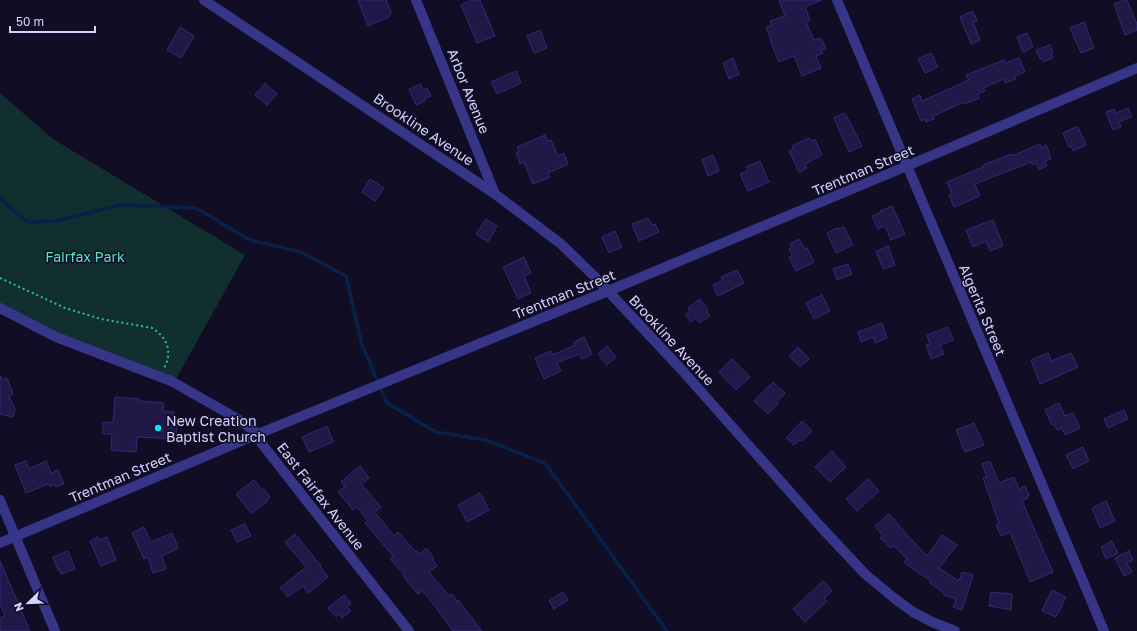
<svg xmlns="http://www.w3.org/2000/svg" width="1137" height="631" font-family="'Golos Text',sans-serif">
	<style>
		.green { fill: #102f2e }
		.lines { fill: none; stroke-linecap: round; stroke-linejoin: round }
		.stream { stroke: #082149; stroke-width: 3.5 }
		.building { fill: #211847; stroke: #362875 }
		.path { stroke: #27bdb2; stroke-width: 2; stroke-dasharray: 2 3; stroke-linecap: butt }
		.street { stroke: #373587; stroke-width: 10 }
		.poi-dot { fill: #00e7fc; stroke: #110d25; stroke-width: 1.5 }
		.labels { text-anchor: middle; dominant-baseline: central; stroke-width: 3; stroke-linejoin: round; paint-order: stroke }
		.street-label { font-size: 14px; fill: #d6d1ff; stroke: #110d25 }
		.park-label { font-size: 14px; fill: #55e7c0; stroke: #110d25 }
		.poi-label { font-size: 14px; fill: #d6d1ff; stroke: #110d25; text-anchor: start }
	</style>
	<rect width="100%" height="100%" fill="#110d25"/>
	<polygon class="green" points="0,93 53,139 245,255 176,379 83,345 0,305"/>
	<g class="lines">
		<polyline class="stream" points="0,197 3,201 27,222 56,221 120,205 196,208 250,240 301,252 346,276 362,345 387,403 436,432 486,440 545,463 667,631"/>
	</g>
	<g class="building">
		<polygon points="358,0 386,0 391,12 389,17 368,26"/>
		<polygon points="472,0 480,0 495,36 477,43 461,5"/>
		<polygon points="779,0 822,0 805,7 810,20 806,22 814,40 821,38 826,49 821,50 823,53 816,56 821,68 802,76 794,56 779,62 771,43 772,43 766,27 772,25 770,21 785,16"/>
		<polygon points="1125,0 1127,0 1137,24 1137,30 1125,35 1114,4"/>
		<polygon points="973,11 977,21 973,22 980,40 971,44 960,17"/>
		<polygon points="1084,22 1094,48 1081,53 1070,28"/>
		<polygon points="180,27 194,36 181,58 167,50"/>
		<polygon points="540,30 547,48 534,53 527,36"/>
		<polygon points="1027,33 1033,47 1023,52 1017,37"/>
		<polygon points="1050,45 1053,53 1051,54 1053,58 1043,62 1041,58 1040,59 1036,50"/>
		<polygon points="931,53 938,67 925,73 918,59"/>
		<polygon points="733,58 739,74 729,79 723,63"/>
		<polygon points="1019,58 1025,72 1015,76 1016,79 1005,83 1004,79 983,88 985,91 978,94 979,98 965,104 964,102 933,116 934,119 926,122 925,119 921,121 912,99 920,95 922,101 969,80 966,75 1004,60 1005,63"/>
		<polygon points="516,71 521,83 497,94 491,82"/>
		<polygon points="265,83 277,94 267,105 255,95"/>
		<polygon points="421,84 423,90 427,88 431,96 424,99 425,101 416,105 409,89"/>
		<polygon points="1128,108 1132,117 1119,122 1121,127 1113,130 1106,112 1114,109 1116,113"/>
		<polygon points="845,113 862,146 849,152 834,118"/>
		<polygon points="1076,127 1078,127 1086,145 1073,151 1071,146 1069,147 1063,133"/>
		<polygon points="545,135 547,141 551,140 558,156 564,153 568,164 548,173 550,177 533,184 524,162 520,164 516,153 519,152 517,147"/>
		<polygon points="809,138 811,141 815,139 822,155 805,164 807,168 799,172 789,151 793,149 792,146"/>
		<polygon points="1040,144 1042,148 1046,145 1050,154 1049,155 1051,159 1045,161 1047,166 1039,169 1036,163 1032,165 1031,162 975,184 980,196 954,207 949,195 952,194 947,182 983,167 983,165 1011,154 1012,156"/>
		<polygon points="713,155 719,171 708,176 702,160"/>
		<polygon points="760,161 769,182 748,191 740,174 748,171 746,167"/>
		<polygon points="370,179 384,188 375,201 362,192"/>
		<polygon points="892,206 905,234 891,240 885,226 878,229 872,216 880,213 880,211"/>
		<polygon points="648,218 652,225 655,224 659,232 639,241 632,224"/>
		<polygon points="486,219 497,226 488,242 476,234"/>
		<polygon points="993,220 1003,246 990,251 986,241 973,247 966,230"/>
		<polygon points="844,227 853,245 836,253 827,233 837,228 838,229"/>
		<polygon points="615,231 622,247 609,253 602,237"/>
		<polygon points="799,239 805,249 807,248 814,262 796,271 789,258 792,256 789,249 792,247 790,244"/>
		<polygon points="888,246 895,265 883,269 876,251"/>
		<polygon points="524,257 531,273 524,276 531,293 518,299 503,267"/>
		<polygon points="848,264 852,274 837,280 833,269"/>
		<polygon points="737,270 744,283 718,296 713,285 723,280 721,277"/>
		<polygon points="822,295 830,311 814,319 806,303"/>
		<polygon points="700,299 708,310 707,312 710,316 699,323 696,318 691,322 685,315 690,311 688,308"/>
		<polygon points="882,323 887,338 875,343 873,337 861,342 858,332"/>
		<polygon points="948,327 953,340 940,345 944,354 931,359 926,345 930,344 927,335"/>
		<polygon points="584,337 592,354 582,359 579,354 557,363 561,371 544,379 535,358 551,351 553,355 575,345 574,342"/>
		<polygon points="607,346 616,357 607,365 598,354"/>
		<polygon points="798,347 809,359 800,367 789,356"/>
		<polygon points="1048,353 1051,361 1071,353 1078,367 1040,384 1031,360"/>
		<polygon points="732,359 750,377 736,390 719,372"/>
		<polygon points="0,375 2,380 7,378 13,394 9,396 15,409 13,417 0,414"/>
		<polygon points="773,382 785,393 777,402 778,404 768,414 754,401"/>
		<polygon points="115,397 139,399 139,401 164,403 163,411 174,412 173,421 177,421 176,439 137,437 136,452 111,450 112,434 103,434 103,422 113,423"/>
		<polygon points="1059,403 1065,416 1073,413 1080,428 1065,435 1062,428 1057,430 1054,424 1052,425 1045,410"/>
		<polygon points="1124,410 1128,419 1108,428 1104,419"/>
		<polygon points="802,421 812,431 802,441 800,440 794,445 786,438"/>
		<polygon points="974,423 984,445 965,452 956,430"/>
		<polygon points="327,426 333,442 309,452 302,437"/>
		<polygon points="1083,447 1089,461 1073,469 1066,455"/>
		<polygon points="832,451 846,467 830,482 815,467"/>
		<polygon points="26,461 29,469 46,461 51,473 58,470 64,484 56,487 55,484 50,487 48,484 26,493 15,465"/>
		<polygon points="990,461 999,483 1014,477 1019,489 1025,486 1029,496 1027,496 1028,498 1022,501 1053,572 1030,582 1010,532 1001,536 996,525 999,523 983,478 987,477 982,464"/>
		<polygon points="360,466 369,478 361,484 381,507 375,512 394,536 398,532 416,552 417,551 420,554 426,548 434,558 432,559 437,566 429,572 449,596 452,594 457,601 458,600 482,631 453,631 428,597 422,591 418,594 409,584 403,575 404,574 390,559 393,556 365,523 368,521 357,507 353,510 338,492 345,487 341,482"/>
		<polygon points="868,479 879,491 857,511 846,499"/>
		<polygon points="254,480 262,490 264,489 270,497 267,500 268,501 251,513 236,494"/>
		<polygon points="480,493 489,510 467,522 458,505"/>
		<polygon points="1106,501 1115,521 1100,528 1092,508"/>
		<polygon points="889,514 900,526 899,526 927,556 942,535 957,545 939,568 959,581 962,572 973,575 962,610 953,607 956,599 944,595 944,593 930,583 931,581 910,567 904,562 907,559 894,546 891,548 880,538 883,536 875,526"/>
		<polygon points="245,524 251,536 237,542 231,530"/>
		<polygon points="144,527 151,542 172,533 178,547 177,548 177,549 162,556 166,569 153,573 148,557 144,559 132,533"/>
		<polygon points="295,534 321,566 320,567 328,577 308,593 303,586 288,597 280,588 306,567 285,542"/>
		<polygon points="98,537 99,540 107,537 116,560 101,566 90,541"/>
		<polygon points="1112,541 1118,553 1106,559 1101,547"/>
		<polygon points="68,551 75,569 61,574 60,570 58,570 53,557"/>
		<polygon points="1129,551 1133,560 1127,563 1132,572 1124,576 1115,558"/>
		<polygon points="0,561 30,631 0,631 0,618 5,616 0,604"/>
		<polygon points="823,581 832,591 824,598 827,601 805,622 793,609"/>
		<polygon points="1052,590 1066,597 1056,617 1042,611"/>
		<polygon points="563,592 568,600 554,609 549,601"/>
		<polygon points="991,592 1012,594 1011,610 989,606"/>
		<polygon points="344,595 351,603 347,607 351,611 342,618 339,614 336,617 328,608"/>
	</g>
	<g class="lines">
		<path class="path" d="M0 278 65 308 101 319 152 328C167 337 173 352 164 368"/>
		<g class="street">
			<polyline points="204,0 495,194 561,244 593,275 681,369 821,527 865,574 894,598 913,612 932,622 955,631"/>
			<polyline points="416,0 495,194"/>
			<polyline points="837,0 1104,631"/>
			<polyline points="0,308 56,337 171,381 238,419 258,434 262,444 409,631"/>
			<polyline points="0,500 55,631"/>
			<polyline points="0,543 258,434 608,291 907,166 1137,68"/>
		</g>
	</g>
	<circle class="poi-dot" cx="158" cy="428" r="4"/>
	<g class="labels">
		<g class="street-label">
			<text transform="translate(469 91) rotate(68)">Arbor Avenue</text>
			<text transform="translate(424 129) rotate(34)">Brookline Avenue</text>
			<text transform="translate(863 170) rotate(-23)">Trentman Street</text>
			<text transform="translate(564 294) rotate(-22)">Trentman Street</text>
			<text transform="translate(983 310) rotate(67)">Algerita Street</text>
			<text transform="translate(672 340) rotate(47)">Brookline Avenue</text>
			<text transform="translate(120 477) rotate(-23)">Trentman Street</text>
			<text transform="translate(321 496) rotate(52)">East Fairfax Avenue</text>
		</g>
		<g class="park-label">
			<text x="85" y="256">Fairfax Park</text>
		</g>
		<g class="poi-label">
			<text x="166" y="420">New Creation<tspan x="166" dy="16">Baptist Church</tspan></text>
		</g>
	</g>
	<g transform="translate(28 603) rotate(247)" stroke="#110d25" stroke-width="3" paint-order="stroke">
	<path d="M0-3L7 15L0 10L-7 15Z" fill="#d6d1ff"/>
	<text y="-6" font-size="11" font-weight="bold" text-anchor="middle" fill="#d6d1ff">N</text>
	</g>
	<path d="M10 26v6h85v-6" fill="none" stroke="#d6d1ff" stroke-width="2"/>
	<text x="16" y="26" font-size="12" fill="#d6d1ff" stroke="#110d25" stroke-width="3" paint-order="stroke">50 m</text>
</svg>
